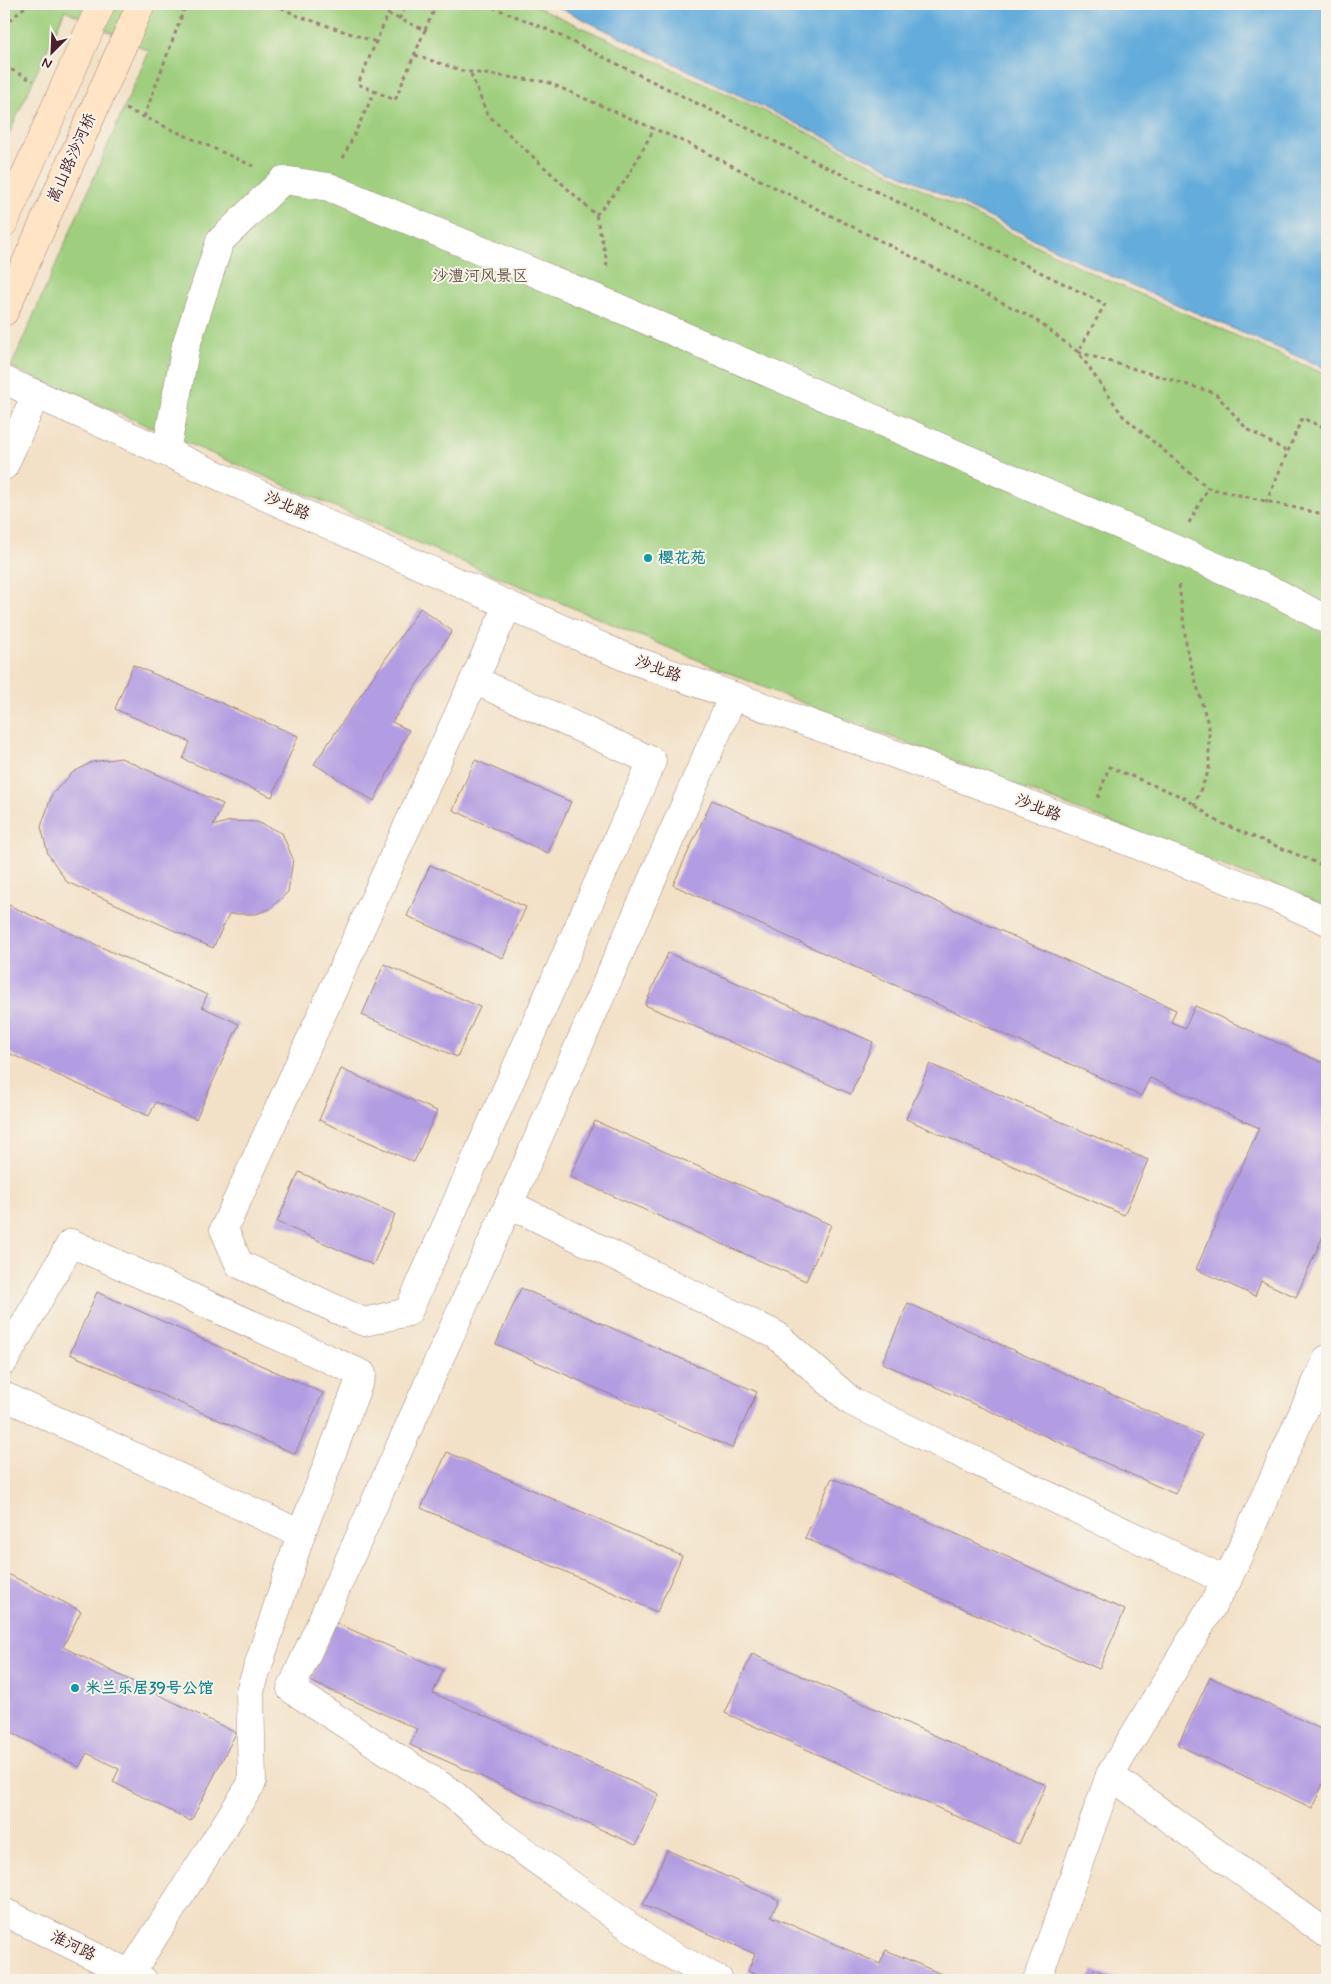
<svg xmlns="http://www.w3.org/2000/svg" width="1331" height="1984" font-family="Mynerve,'LXGW WenKai TC',sans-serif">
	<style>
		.green { fill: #9fcf7e; stroke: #747754 }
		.water { fill: #64acdb; stroke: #576683 }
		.building { fill: #b29ce2 }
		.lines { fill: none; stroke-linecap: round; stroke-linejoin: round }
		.minor-casing { stroke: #9e8079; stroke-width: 29 }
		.tertiary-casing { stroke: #9e8079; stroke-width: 29 }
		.secondary-casing { stroke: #9e8079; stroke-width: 29 }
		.path { stroke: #9e8079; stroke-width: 3; stroke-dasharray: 4 4; stroke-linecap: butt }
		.minor { stroke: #fff; stroke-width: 28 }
		.tertiary { stroke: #fff; stroke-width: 28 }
		.secondary { stroke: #ffe4c6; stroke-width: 28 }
		.culture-dot { fill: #0f9aa8; stroke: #f7f3e8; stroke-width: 2 }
		.labels { text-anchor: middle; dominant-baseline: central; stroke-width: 4; stroke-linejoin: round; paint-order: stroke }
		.street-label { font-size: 16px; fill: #4a1f2b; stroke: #f7f3e8 }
		.park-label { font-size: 16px; fill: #645444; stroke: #f7f3e8 }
		.culture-label { font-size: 16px; font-weight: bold; fill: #0d838f; stroke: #f7f3e8; text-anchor: start }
	</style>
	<rect width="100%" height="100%" fill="#f7f3e8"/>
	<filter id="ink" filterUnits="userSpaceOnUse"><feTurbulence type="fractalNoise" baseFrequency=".02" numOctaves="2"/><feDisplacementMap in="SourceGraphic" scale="10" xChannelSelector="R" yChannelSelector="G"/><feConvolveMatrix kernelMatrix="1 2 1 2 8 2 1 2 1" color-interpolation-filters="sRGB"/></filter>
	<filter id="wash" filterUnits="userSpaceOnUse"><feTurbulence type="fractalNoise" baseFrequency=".0096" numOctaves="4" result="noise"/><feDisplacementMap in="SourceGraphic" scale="20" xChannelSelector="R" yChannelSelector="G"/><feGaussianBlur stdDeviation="1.12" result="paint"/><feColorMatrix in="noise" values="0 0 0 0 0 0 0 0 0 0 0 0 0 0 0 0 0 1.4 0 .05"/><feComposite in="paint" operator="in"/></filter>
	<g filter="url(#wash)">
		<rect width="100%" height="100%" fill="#f3e1c7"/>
		<polygon class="green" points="4,4 531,4 762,110 1096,275 1327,375 1327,906 780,694 477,568 11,367 149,51 65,10 4,145"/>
		<polygon class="water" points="552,4 1327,4 1327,369 1101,272"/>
		<g id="blocks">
			<g class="building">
				<polygon points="420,608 452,631 392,722 409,730 374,801 314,764"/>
				<polygon points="133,665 298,736 272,797 183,759 190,742 115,709"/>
				<polygon points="121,758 223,804 213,826 230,821 257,822 282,833 293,859 288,892 270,909 256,914 229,914 213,948 67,882 48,854 41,827 52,794 72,773 92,762"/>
				<polygon points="475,760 571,802 548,853 453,810"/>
				<polygon points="712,800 1176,1010 1171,1022 1185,1028 1195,1006 1321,1062 1327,1061 1327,1227 1296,1297 1261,1281 1255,1296 1196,1269 1259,1128 1150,1078 1141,1096 673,885"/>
				<polygon points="430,865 526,907 503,958 407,916"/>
				<polygon points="4,903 207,995 202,1007 239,1024 196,1119 156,1102 149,1116 4,1051"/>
				<polygon points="668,953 873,1042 851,1094 645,1005"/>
				<polygon points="384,964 480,1007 457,1057 362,1015"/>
				<polygon points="930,1064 1148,1160 1124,1215 906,1119"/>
				<polygon points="341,1069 437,1111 414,1162 319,1120"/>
				<polygon points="595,1121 831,1225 806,1281 570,1177"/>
				<polygon points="299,1172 395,1214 373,1265 277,1222"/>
				<polygon points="521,1288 757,1392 732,1448 496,1344"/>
				<polygon points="97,1292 323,1393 295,1454 70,1354"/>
				<polygon points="908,1303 1202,1435 1175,1494 882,1363"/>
				<polygon points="447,1452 682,1556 657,1612 421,1508"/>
				<polygon points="832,1478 1125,1610 1099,1669 805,1538"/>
				<polygon points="4,1572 81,1611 63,1647 236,1733 191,1821 113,1782 119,1769 87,1753 79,1767 4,1729"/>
				<polygon points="336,1623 443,1670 433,1693 659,1794 636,1845 410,1745 417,1729 310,1681"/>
				<polygon points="752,1654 1046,1785 1019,1844 725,1713"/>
				<polygon points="1210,1677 1327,1732 1327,1775 1312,1808 1178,1745"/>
				<polygon points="667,1850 779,1900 771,1916 880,1964 886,1950 955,1980 769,1980 748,1971 755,1954 643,1905"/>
				<polygon points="1094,1969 1120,1980 1089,1980"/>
			</g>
		</g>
	</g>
	<g filter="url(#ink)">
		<use href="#blocks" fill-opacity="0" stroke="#9e8079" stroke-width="1"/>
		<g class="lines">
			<defs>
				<g id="minor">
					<polyline points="166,452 186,345 220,241 283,180 329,187 600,300 1279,594 1327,620"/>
					<polyline points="4,466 36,394"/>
					<polyline points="474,680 652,761 408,1312 364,1322 239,1264 224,1229 474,680 508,605"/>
					<polyline points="509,1204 776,1335 852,1402 1227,1581"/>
					<polyline points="4,1361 71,1243 362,1374 301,1534"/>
					<polyline points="4,1396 301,1534 250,1691 252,1783 130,1974"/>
					<polyline points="1110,1775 1327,1934"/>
					<polyline points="719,1980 662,1950 496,1831 452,1793 291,1689 509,1204 733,696"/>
					<polyline points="1037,1980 1110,1775 1227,1581 1327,1359"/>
				</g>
				<g id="tertiary">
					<polyline points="4,380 625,657 961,778 1281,900 1327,921"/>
					<polyline points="4,1912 143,1980"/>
				</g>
				<g id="secondary">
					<polyline points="4,223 101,4"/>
					<polyline points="4,312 141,4"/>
				</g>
			</defs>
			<use href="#minor" class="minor-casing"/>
			<use href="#tertiary" class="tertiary-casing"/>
			<use href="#secondary" class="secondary-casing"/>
			<g class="path">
				<polyline points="274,4 298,16 376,42"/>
				<polyline points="485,4 544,28 1105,304 1078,352 1215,393 1247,429 1288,452"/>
				<polygon points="388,14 425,30 395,100 358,84"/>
				<polyline points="399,19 407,4"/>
				<polyline points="4,26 28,4"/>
				<polyline points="425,30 437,4"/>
				<polyline points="415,55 463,71 547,82 689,144 1033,318 1078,352 1123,416 1208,488 1327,515"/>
				<polyline points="4,66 33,81"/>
				<polyline points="471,74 487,114 596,215 607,261 606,269"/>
				<polyline points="126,109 253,166"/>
				<polyline points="144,117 186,4"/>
				<polyline points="343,158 375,91"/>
				<polyline points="596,215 625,181 654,129"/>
				<polyline points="1266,503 1302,418 1327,429"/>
				<polyline points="1189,523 1208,488"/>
				<polyline points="1179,585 1187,650 1209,728 1209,770 1194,805"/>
				<polyline points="1098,798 1109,767 1185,798 1218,822 1327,867"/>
			</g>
			<use href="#minor" class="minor"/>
			<use href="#tertiary" class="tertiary"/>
			<use href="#secondary" class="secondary"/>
		</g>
	</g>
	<g class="culture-dot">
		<circle cx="648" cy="558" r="5"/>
		<circle cx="75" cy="1688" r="5"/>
	</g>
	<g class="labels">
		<g class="street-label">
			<text transform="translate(72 158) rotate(-66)">嵩山路沙河桥</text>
			<text transform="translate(287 506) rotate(24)">沙北路</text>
			<text transform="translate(658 669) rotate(20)">沙北路</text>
			<text transform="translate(1038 808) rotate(21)">沙北路</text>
			<text transform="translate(73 1946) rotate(26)">淮河路</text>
		</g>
		<g class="park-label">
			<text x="480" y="276">沙澧河风景区</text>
		</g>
		<g class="culture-label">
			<text x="658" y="558">樱花苑</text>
			<text x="85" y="1688">米兰乐居39号公馆</text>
		</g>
	</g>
	<rect width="1331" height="1984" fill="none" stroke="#f7f3e8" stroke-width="20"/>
	<g transform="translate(52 52) rotate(204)" stroke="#f7f3e8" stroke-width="4" paint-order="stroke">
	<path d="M0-4L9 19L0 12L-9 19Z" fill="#4a1f2b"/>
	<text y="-8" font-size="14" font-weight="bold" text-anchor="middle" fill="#4a1f2b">N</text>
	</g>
</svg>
